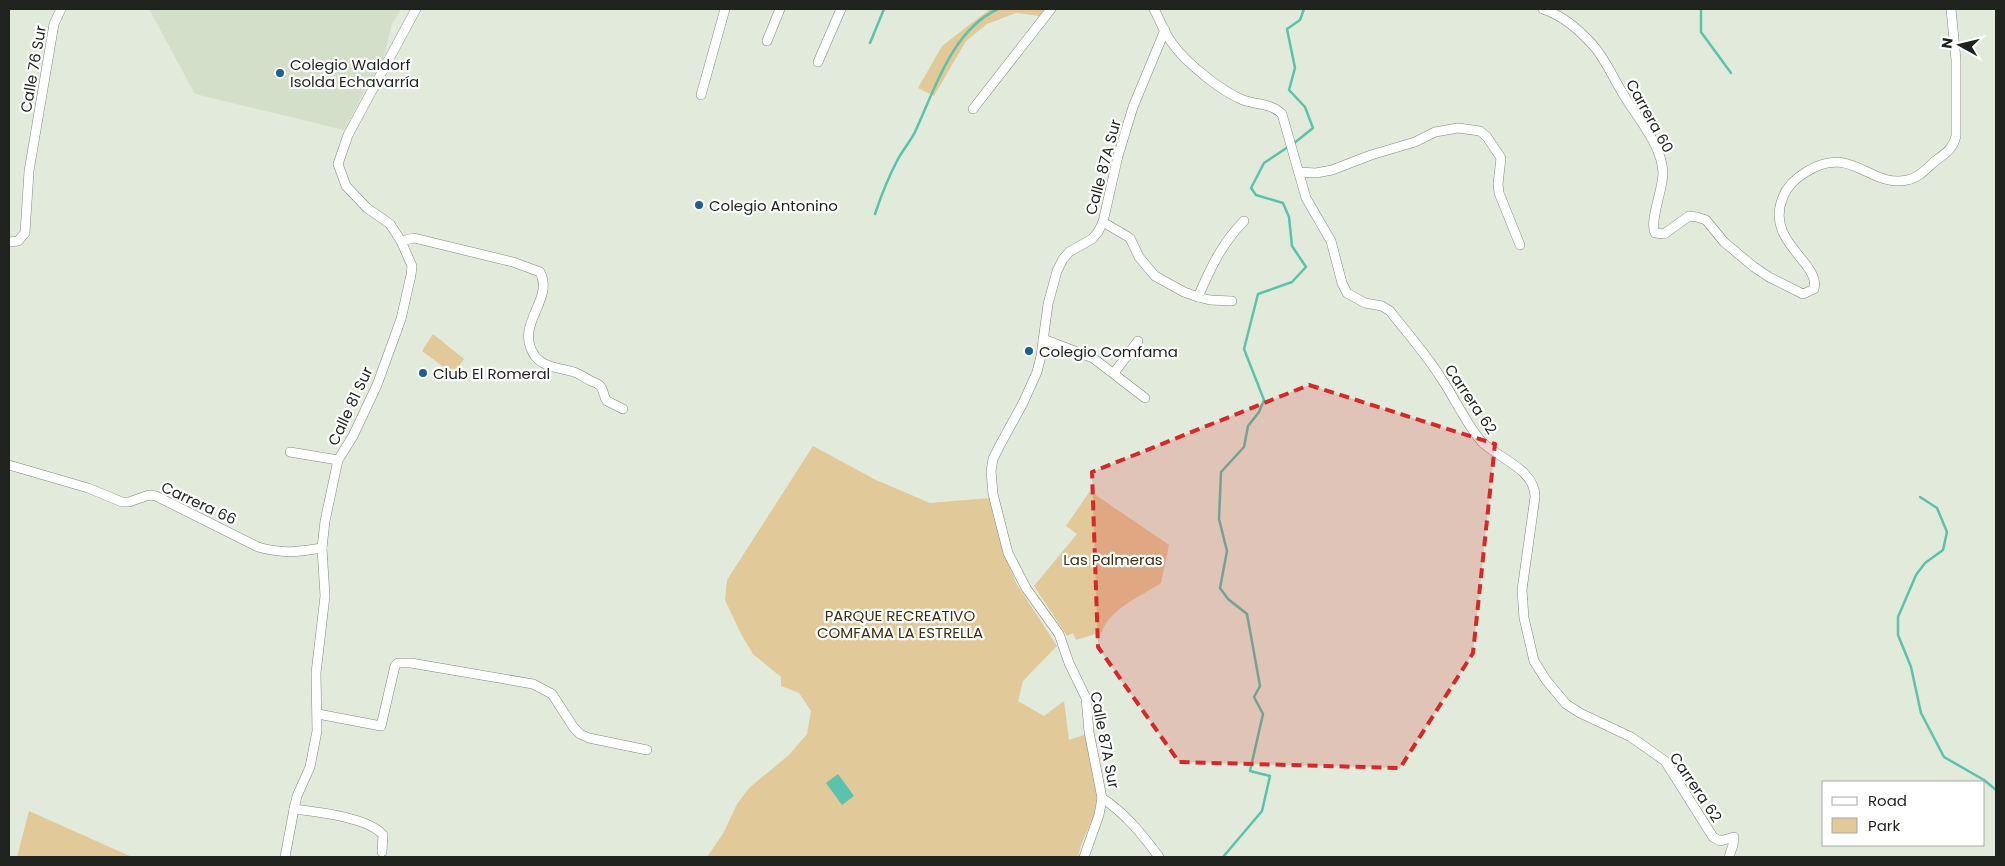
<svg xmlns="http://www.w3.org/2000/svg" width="2005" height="866" font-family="Poppins,sans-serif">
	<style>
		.built { fill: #d3dfc9 }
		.green { fill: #e1c999 }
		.water { fill: #5bc2ab }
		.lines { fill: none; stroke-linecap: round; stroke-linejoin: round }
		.stream { stroke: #5bc2ab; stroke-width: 2.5 }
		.minor-casing { stroke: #81897b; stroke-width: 10 }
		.minor { stroke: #fff; stroke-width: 9 }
		.marked { fill: #d62828; fill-opacity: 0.2; stroke: #d62828; stroke-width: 4; stroke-dasharray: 10 6; stroke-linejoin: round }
		.poi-dot { fill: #1c5f94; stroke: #fff; stroke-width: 2 }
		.labels { text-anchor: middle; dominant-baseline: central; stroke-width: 4.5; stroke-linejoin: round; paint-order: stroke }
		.poi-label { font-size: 15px; fill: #1f221d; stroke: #fff; text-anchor: start }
		.street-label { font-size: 15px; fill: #1f221d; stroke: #fff }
		.park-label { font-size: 15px; fill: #3e2f0e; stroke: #fff }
	</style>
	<rect width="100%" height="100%" fill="#e2ebdb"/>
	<polygon class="built" points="147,9 401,9 392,24 382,63 369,83 344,130 195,94 150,11"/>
	<g class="green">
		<polygon points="990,9 1046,9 1040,16 1016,13 987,24 966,41 934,96 918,88 942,46"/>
		<polygon points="433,334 464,359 453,374 422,351"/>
		<polygon points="813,446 876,480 930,503 990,498 1001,544 1016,583 1057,646 1023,681 1018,701 1044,716 1064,701 1069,740 1087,734 1099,804 1081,845 1078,857 707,857 724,832 737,804 749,788 789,755 807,734 811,711 799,693 781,686 781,677 753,654 741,634 725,600 727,580"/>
		<path d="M1090 491 1169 545 1161 583C1143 595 1108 610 1102 632L1076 640 1073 633 1067 636 1034 586 1077 534 1066 526Z"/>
		<polygon points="29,811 132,857 17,857"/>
	</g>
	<polygon class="water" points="838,774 854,796 842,805 826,783"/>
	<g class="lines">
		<g class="stream">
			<polyline points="1701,9 1701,32 1731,73"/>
			<polyline points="870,43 884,9"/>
			<polyline points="1293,144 1313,128 1305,107 1289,90 1295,68 1287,29 1300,20 1304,9"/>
			<path d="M875 214C881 196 888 178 897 161 902 151 910 142 915 132 935 89 952 30 998 9"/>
			<polyline points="1920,497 1937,508 1947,532 1943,550 1925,563 1916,575 1898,617 1898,635 1911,667 1921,713 1944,757 1984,780 1996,790"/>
			<polyline points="1223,857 1262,811 1270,776 1250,771 1263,714 1254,697 1260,686 1247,614 1228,599 1220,588 1227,551 1219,519 1221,472 1244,447 1248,426 1259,412 1264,400 1244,349 1258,294 1292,282 1306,267 1292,246 1289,217 1283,203 1256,195 1251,188 1264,163 1288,147"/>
		</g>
		<defs>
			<g id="minor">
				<path d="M1154 9C1160 20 1164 33 1172 43 1186 63 1221 91 1243 100 1257 105 1271 103 1282 114L1306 198 1331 241 1342 283 1347 293 1365 303 1382 306 1390 311C1407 333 1426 354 1441 378 1453 395 1468 427 1482 442 1499 459 1535 469 1535 497L1522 590 1524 618 1534 661 1546 680 1566 704 1580 713 1631 737 1665 761 1713 837 1720 841 1734 837 1733 845 1729 857"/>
				<path d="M1543 9C1563 16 1577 28 1592 44 1605 58 1612 76 1622 92 1636 117 1662 144 1663 173 1663 190 1649 221 1655 233L1664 234 1689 216 1697 217 1706 220 1724 242 1754 267 1769 277 1803 294 1814 289C1821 262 1764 242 1783 197 1787 186 1796 178 1806 172 1851 143 1869 188 1907 180 1919 178 1927 168 1935 161 1946 153 1953 149 1956 136V60L1951 9"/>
				<polyline points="767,41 780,9"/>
				<polyline points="818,62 841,9"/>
				<polyline points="701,95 725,9"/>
				<polyline points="973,109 1051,9"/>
				<polyline points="1299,172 1316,173 1332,170 1371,155 1415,142 1435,132 1458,128 1480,131 1487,137 1501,158 1498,184 1499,193 1520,245"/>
				<polyline points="1103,222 1130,238 1139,257 1155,276 1184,292 1198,297 1210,300 1232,301"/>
				<path d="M401 241 414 238 513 262 540 272C555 300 513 325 535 356 544 368 561 368 574 372 580 374 585 378 591 381 594 382 599 384 601 387 604 391 603 396 607 401L623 409"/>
				<polyline points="9,242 18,241 25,233 29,171 54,24 61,9"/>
				<path d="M1198 297C1210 269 1222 243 1244 221"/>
				<polyline points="1043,339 1093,358 1145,398"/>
				<polyline points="1114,373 1138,341"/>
				<polyline points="290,452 338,460"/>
				<path d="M9 465 88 488 122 502H129L149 495 156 496 258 547C282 554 298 552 322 548"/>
				<polyline points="318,714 381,726 395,666 398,663 411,663 533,684 552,694 574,728 580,734 589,738 647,750"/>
				<path d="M1102 798C1126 814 1142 834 1159 857"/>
				<path d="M294 809C317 812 368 817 383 835L382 852"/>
				<polyline points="285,857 294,809 297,796 310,767 317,731 316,673 325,596 322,548 325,521 338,460 353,436 377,385 401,319 411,275 412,266 401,241 390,224 367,208 346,186 338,164 348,135 416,9"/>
				<polyline points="1084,857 1099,815 1102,798 1089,732 1086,698 1069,663 1059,634 1026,588 1008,553 993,494 991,471 993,459 1000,445 1023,403 1037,372 1041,356 1048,304 1057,271 1063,259 1069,252 1092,239 1098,232 1103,222 1118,156 1133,107 1165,30"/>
			</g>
		</defs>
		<use href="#minor" class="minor-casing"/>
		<use href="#minor" class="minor"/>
	</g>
	<path class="marked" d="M1309 385 1495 444 1473 653 1400 768 1179 762 1098 647 1092 472Z"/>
	<g class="poi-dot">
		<circle cx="280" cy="73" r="5"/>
		<circle cx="699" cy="205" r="5"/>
		<circle cx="1029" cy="351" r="5"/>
		<circle cx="423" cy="373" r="5"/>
	</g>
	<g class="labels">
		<g class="poi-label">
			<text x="290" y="64">Colegio Waldorf<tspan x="290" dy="17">Isolda Echavarría</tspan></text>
			<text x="709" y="205">Colegio Antonino</text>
			<text x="1039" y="351">Colegio Comfama</text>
			<text x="433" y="373">Club El Romeral</text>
		</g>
		<g class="street-label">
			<text transform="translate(33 69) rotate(-80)">Calle 76 Sur</text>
			<text transform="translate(1650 116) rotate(61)">Carrera 60</text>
			<text transform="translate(1103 167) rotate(-75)">Calle 87A Sur</text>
			<text transform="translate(1471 399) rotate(56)">Carrera 62</text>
			<text transform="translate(350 406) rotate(-65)">Calle 81 Sur</text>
			<text transform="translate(199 503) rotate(25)">Carrera 66</text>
			<text transform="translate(1105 740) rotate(79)">Calle 87A Sur</text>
			<text transform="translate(1696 787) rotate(56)">Carrera 62</text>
		</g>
		<g class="park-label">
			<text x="1113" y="559">Las Palmeras</text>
			<text x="900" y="615">PARQUE RECREATIVO<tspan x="900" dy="17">COMFAMA LA ESTRELLA</tspan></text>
		</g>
	</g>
	<rect width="2005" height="866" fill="none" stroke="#1f221d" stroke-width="20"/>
	<rect x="1822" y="781" width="162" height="65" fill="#ffffff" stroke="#a5a7a5"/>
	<rect x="1832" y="797" width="25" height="8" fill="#ffffff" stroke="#a5a7a5"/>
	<text x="1868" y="806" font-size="15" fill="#1f221d">Road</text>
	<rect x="1832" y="818" width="25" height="15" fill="#e1c999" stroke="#a5a7a5"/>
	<text x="1868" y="831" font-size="15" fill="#1f221d">Park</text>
	<g transform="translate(1960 45) rotate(278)" stroke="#ffffff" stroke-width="4" paint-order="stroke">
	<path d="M0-4L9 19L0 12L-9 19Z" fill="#1f221d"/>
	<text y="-8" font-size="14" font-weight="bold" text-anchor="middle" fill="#1f221d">N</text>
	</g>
</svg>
